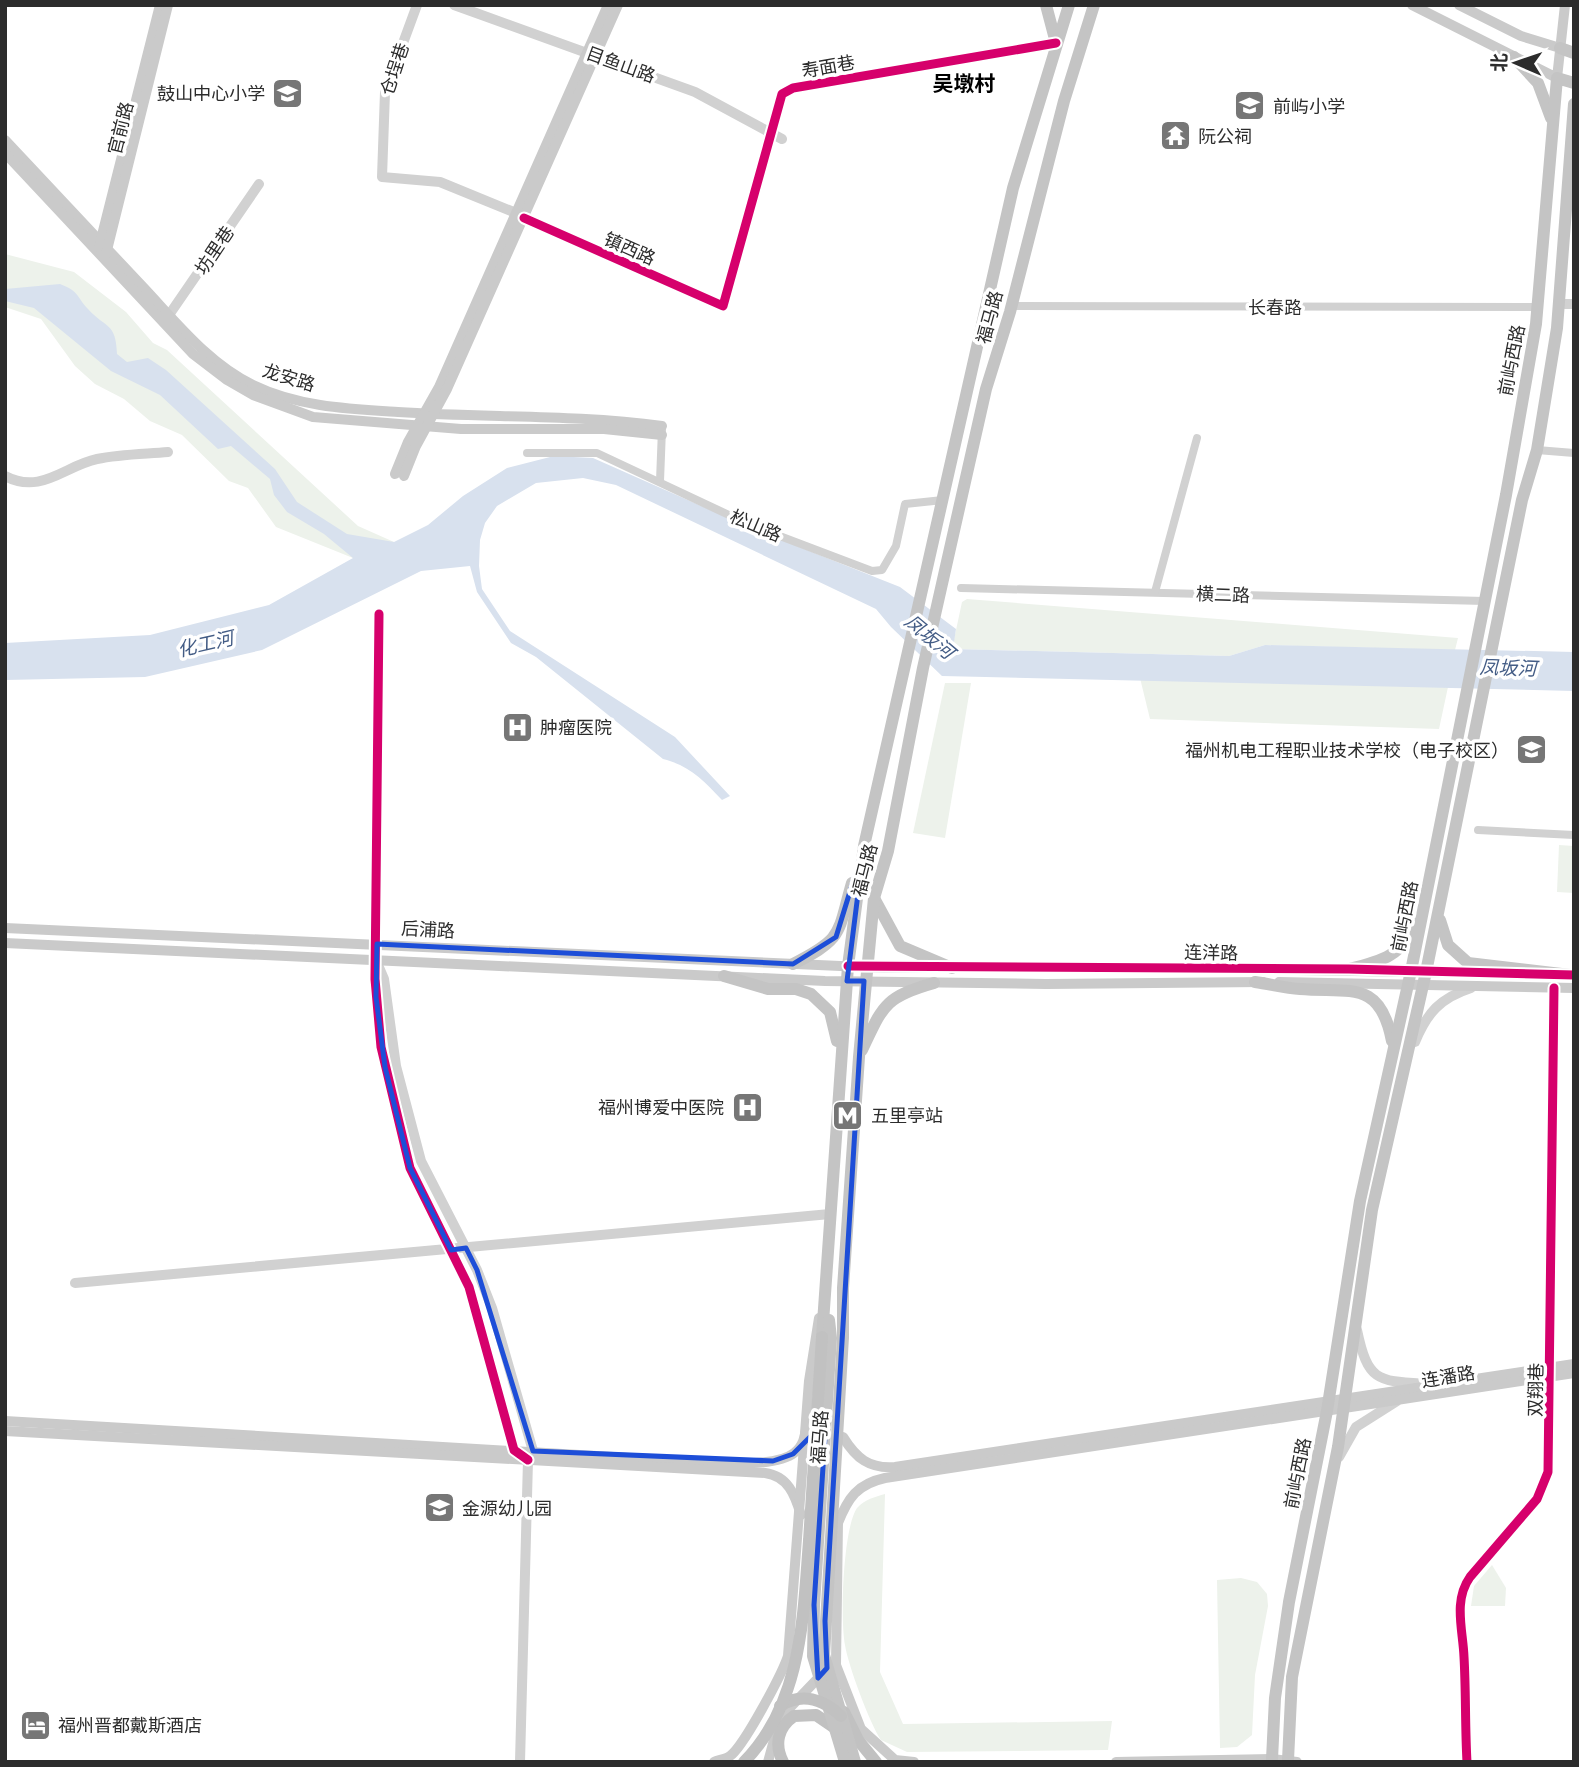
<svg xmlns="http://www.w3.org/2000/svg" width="1579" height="1767" font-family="Barlow,'Noto Sans SC',sans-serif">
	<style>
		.green { fill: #edf2eb }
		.water { fill: #d8e1ee }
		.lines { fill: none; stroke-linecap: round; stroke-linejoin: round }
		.minor { stroke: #d1d1d1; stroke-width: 8 }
		.tertiary { stroke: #d1d1d1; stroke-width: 10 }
		.secondary { stroke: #cacaca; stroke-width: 10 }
		.primary { stroke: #c4c4c4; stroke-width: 12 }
		.trunk { stroke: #c1c1c1; stroke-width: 12 }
		.primary-bridge { stroke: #c4c4c4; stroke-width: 12 }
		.trunk-bridge { stroke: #c1c1c1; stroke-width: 12 }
		.cycleway-casing { stroke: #fff; stroke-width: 13 }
		.cycleway { stroke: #d6006c; stroke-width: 9 }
		.marked { fill: none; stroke: #1d4ed8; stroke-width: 5; stroke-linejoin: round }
		.labels { text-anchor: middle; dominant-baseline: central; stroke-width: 7; stroke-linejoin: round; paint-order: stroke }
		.street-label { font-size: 18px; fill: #2c2c2c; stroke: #fff }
		.poi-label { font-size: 18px; fill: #2c2c2c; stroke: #fff; text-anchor: start }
		.water-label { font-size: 19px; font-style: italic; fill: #435c85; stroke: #fff }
		.quarter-label { font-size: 21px; font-weight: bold; fill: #000; stroke: #fff }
	</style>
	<rect width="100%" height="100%" fill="#fff"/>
	<g class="green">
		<polygon points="5,254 74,272 126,312 153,343 167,350 358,526 394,542 353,558 276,527 248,488 229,481 182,435 150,421 124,399 95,384 75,366 41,319 5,307"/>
		<polygon points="967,599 1458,638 1455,650 1265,645 1229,656 952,649 962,602"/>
		<polygon points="1140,678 1448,687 1439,729 1150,719"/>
		<polygon points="945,683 971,683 945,838 913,833"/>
		<polygon points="1559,845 1574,846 1574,893 1557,892"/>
		<path d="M885 1494 880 1672 903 1724 1112 1721 1108 1750 907 1752 881 1740C870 1724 848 1665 845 1645 840 1620 843 1528 857 1508 865 1499 875 1497 885 1494Z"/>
		<polygon points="1492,1565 1506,1588 1505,1606 1471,1606 1474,1586"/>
		<polygon points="1241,1578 1257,1582 1267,1594 1268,1606 1255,1675 1252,1735 1237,1747 1220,1748 1217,1580"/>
	</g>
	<path class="water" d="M60 284C80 292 75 295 88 309 106 329 116 322 117 354L127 362 148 358 166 370 275 469 297 502 347 534 394 542 428 525 463 496 507 468 554 456 593 458 751 528 900 587 956 629 953 649 1229 656 1265 645 1574 652V691L942 676 891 627 876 609 616 485 583 478 536 483 497 506 485 523 480 540 479 566 482 589 510 631 675 737 730 796 722 800C703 780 690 766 663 759L536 657 511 643 477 592 470 566 421 571 262 650 145 677 5 680V643L150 635 269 605 353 558 324 534 287 512 274 495 270 479 231 446 218 449 160 395 111 371 34 308 5 301V289Z"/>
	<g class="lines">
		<g class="minor">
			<polyline points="1011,306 1538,307"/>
			<polyline points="1537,450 1574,453"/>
			<polyline points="527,453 597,453 748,524 872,571 882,570 896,546 905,504 943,500"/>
			<polyline points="660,481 662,429"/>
			<polyline points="961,588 1485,601"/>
			<polyline points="1155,592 1197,438"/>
			<polyline points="1478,830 1574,835"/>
		</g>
		<g class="tertiary">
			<polyline points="417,5 385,92 382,177 440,182 516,213"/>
			<polyline points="454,5 695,92 782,139"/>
			<polyline points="524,218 723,306 782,94 793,88 1056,43"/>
			<polyline points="1560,304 1574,304"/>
			<polyline points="169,315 259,184"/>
			<path d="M5 476C41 495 64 466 97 459 120 454 145 454 168 452"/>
			<polyline points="379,614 375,979 381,1047 410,1168 469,1287 514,1450 521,1455"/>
			<polyline points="378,965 384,979 396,1066 421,1161 477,1270 492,1308 533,1451 528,1460 520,1762"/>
			<path d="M1415 1042C1427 1013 1440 998 1471 988"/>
			<polyline points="75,1283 830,1214"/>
			<path d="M1357 1330C1368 1382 1377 1381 1427 1384"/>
			<polyline points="1339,1457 1356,1427 1397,1401"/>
			<path d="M1467 1762C1465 1727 1466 1692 1464 1657 1463 1630 1453 1601 1470 1577L1537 1499 1548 1472 1554 988"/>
		</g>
		<g class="secondary">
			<polyline points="1412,5 1557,78 1565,5"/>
			<polyline points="1459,5 1521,36 1560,48"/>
			<path d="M5 140C51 189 97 238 143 287 176 322 209 364 253 385 298 407 350 409 398 412 486 418 575 414 662 426"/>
			<polyline points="5,153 193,354 227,380 253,395 313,417 461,429 604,429 662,435"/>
			<polyline points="99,247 160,5"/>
			<polyline points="106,254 168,5"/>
			<polyline points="395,474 408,442 439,387 608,5"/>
			<polyline points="404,476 416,446 447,389 618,5"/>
			<polyline points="5,928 885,968 1134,967 1518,974"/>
			<polyline points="5,943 825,981 1046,984 1263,982"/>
			<polyline points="1279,982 1574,988"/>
			<path d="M5 1421 664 1460C694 1460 772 1471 794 1453 804 1446 805 1435 807 1424"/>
			<path d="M5 1431 765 1473C788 1476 795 1495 801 1515"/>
			<path d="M843 1437C856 1458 869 1469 895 1467L1574 1364"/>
			<polyline points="838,1521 836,1665 861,1729 895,1760 914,1762"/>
			<path d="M838 1523C848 1498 857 1484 885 1478L1574 1373"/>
			<path d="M714 1762C718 1760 726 1759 730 1756 744 1746 782 1674 788 1656L809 1381 819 1318"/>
			<polyline points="768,1762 780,1718 824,1672"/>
			<polyline points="1116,1762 1272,1759 1297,1762"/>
		</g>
		<g class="primary">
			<polyline points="1046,5 1056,43"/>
			<polyline points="1560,48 1574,53"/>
			<polyline points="1514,57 1538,83 1551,118"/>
			<polyline points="874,898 900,946 952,968"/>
			<polyline points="1440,920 1448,945 1468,963 1570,975"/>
			<path d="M793 964C844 938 837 935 852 883"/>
			<path d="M1349 969C1379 962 1407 955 1413 921"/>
			<polyline points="724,976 768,989 796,989 811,994 830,1012 837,1041"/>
			<path d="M1255 982C1270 984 1285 988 1300 989 1350 993 1380 979 1392 1041"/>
			<path d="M862 1050C883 1006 884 997 934 983"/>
			<polyline points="822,1337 848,966 864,846 1013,188 1069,5"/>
			<polyline points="843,1337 843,1288 859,1057 874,898 888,851 923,668 986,389 1010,312 1064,101 1094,5"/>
			<polyline points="814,1605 831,1338 829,1320"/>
			<polyline points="1272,1759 1275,1698 1289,1602 1327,1411 1360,1201 1411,971 1506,495 1536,324 1557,78 1574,83"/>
			<polyline points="1288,1760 1292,1677 1338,1447 1372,1210 1426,972 1522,500 1537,450 1557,328 1574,104"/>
		</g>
		<g class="trunk">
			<polyline points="809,1541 822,1337"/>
			<polyline points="844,1712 858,1740 876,1762"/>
			<path d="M783 1762C774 1744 778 1727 794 1716L816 1715 835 1728"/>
		</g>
		<g class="primary-bridge">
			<polyline points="843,1337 824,1655 855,1762"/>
			<polyline points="814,1605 813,1656 845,1762"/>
		</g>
		<g class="trunk-bridge">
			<path d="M780 1706C802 1692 823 1699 841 1716"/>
			<path d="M744 1762C802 1703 803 1618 809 1541"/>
		</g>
		<defs>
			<g id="cycleway">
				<polyline points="524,218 723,306 782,94 793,88 1056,43"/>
				<polyline points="379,614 375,979 381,1047 410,1168 469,1287 514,1450 528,1460"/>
				<polyline points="848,966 1349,969 1574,975"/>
				<path d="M1467 1762C1465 1727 1466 1692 1464 1657 1463 1630 1453 1601 1470 1577L1537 1499 1548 1472 1554 988"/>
			</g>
		</defs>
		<use href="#cycleway" class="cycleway-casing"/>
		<use href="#cycleway" class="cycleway"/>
	</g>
	<path class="marked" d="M864 846 847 981H864L825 1621 827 1668 818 1678 814 1605 826 1421 793 1454 773 1461 533 1451 477 1270 466 1248 451 1250 410 1168 385 1067 376 997 377 944 793 964 836 937Z"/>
	<defs>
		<symbol id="school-square" viewBox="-11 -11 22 22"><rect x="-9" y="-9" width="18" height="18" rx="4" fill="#767676" stroke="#fff"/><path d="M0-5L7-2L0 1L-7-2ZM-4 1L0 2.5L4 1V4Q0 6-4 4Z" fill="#fff"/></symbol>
		<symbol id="temple-square" viewBox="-11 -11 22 22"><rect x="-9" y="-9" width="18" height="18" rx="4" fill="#767676" stroke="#fff"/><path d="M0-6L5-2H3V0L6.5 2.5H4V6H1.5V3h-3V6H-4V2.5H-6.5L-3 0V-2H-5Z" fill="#fff"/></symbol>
		<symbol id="hospital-square" viewBox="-11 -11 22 22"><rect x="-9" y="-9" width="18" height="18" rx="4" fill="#767676" stroke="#fff"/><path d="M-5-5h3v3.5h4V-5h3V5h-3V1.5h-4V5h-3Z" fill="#fff"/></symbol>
		<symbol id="metro-square" viewBox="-11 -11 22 22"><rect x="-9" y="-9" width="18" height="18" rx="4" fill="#767676" stroke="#fff"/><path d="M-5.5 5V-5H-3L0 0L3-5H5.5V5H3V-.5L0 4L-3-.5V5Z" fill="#fff"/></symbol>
		<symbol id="hotel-square" viewBox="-11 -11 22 22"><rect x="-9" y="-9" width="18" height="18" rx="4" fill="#767676" stroke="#fff"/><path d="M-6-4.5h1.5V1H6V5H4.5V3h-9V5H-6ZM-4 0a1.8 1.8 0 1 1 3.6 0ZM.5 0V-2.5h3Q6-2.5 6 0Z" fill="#fff"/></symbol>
	</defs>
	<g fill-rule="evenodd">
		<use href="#school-square" x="270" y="76" width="35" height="35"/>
		<use href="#school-square" x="1232" y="88" width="35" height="35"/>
		<use href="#temple-square" x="1158" y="118" width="35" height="35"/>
		<use href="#hospital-square" x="500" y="710" width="35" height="35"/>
		<use href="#school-square" x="1514" y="732" width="35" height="35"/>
		<use href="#hospital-square" x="730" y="1090" width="35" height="35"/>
		<use href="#metro-square" x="830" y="1098" width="35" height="35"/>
		<use href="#school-square" x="422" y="1490" width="35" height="35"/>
		<use href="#hotel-square" x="18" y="1708" width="35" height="35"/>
	</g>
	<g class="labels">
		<g class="street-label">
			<text transform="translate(621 64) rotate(20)">目鱼山路</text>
			<text transform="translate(828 66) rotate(-10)">寿面巷</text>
			<text transform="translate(394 69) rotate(-72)">仓埕巷</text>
			<text transform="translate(120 128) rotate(-76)">官前路</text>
			<text transform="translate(630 248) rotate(24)">镇西路</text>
			<text transform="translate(214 250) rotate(-56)">坊里巷</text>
			<text x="1275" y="307">长春路</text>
			<text transform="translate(989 317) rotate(-75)">福马路</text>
			<text transform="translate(1511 360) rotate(-79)">前屿西路</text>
			<text transform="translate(289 377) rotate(17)">龙安路</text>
			<text transform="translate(756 525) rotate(23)">松山路</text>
			<text transform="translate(1223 594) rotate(2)">横二路</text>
			<text transform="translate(864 870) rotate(-76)">福马路</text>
			<text transform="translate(1404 916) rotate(-79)">前屿西路</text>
			<text transform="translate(428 929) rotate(3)">后浦路</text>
			<text transform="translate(1211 952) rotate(1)">连洋路</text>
			<text transform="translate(1448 1376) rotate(-9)">连潘路</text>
			<text transform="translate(1535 1390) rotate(-89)">双翔巷</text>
			<text transform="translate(819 1437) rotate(-86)">福马路</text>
			<text transform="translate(1297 1473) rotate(-79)">前屿西路</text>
		</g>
		<g class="poi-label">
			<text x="265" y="93" text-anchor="end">鼓山中心小学</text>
			<text x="1273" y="106">前屿小学</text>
			<text x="1198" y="136">阮公祠</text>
			<text x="540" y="727">肿瘤医院</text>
			<text x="1509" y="750" text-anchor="end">福州机电工程职业技术学校（电子校区）</text>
			<text x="724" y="1107" text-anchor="end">福州博爱中医院</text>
			<text x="871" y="1115">五里亭站</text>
			<text x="462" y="1508">金源幼儿园</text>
			<text x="58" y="1725">福州晋都戴斯酒店</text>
		</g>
		<g class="water-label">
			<text transform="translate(930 636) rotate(40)">凤坂河</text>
			<text transform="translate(205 643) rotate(-13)">化工河</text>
			<text transform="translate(1508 667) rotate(2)">凤坂河</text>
		</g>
		<g class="quarter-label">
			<text x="964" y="82">吴墩村</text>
		</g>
	</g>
	<rect width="1579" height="1767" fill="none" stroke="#2c2c2c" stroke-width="14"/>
	<g transform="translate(1516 63) rotate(272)" stroke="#ffffff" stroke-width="5" paint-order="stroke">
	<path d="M0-5L12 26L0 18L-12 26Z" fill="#2c2c2c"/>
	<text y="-10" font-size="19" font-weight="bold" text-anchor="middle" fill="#2c2c2c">北</text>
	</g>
</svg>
